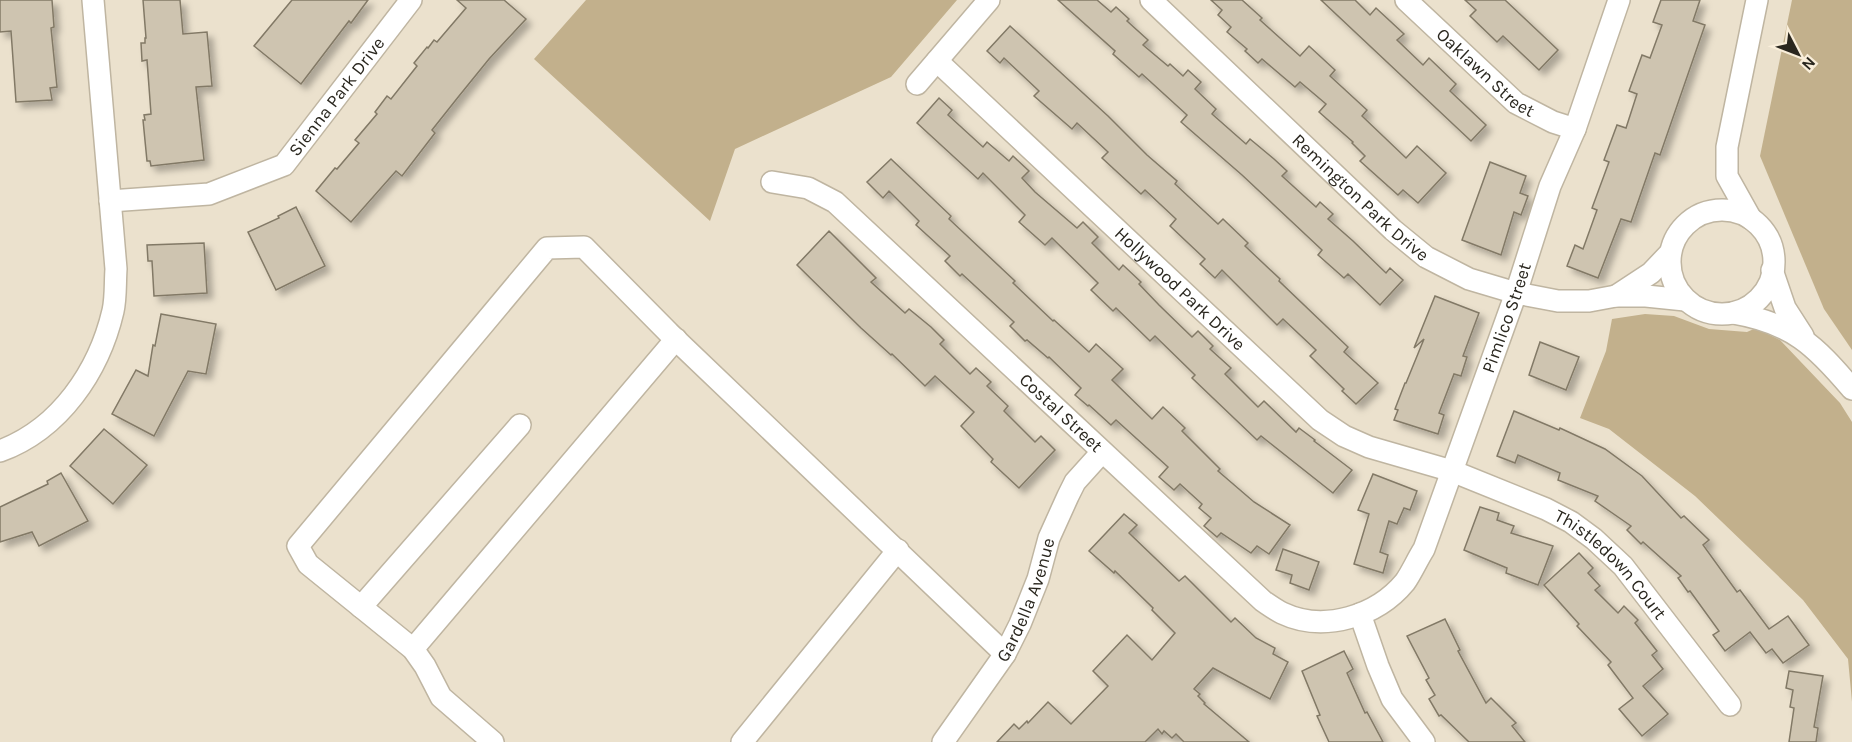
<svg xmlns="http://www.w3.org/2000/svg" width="1852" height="742" font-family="Karla,sans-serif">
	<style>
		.green { fill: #c2b08c }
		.building { fill: #cec4b0; stroke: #827966; stroke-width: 1.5; filter: url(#shadow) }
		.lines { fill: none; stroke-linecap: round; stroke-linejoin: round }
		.minor-casing { stroke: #bfb5a1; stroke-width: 24 }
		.minor { stroke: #fff; stroke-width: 21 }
		.labels { text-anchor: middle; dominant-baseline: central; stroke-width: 5; stroke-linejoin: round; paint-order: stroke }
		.street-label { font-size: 18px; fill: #2a271f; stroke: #f9eeda }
	</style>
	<defs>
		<filter id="shadow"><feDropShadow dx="5.5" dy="5.5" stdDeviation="3" flood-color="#0004"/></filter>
	</defs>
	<rect width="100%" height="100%" fill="#ebe1cd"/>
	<g class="green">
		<polygon points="586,0 957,0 891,77 735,149 710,221 534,59"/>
		<polygon points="1792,0 1852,0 1852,350 1824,309 1760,156"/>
		<polygon points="1645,314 1674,316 1709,329 1747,332 1756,328 1780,340 1840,403 1852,422 1852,702 1848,659 1803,600 1695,496 1609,429 1580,418 1606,351 1612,319"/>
	</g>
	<g class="building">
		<polygon points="0,0 52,0 54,27 51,28 57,87 50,88 52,100 16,102 11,31 0,32"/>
		<polygon points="143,0 180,0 183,34 207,32 212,86 196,87 204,160 151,166 150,161 147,161 143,120 145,120 144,115 151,114 147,60 142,61 141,43 145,43 145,38 146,38"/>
		<polygon points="292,0 368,0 351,23 349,21 301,84 254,46"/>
		<polygon points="457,0 504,0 526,19 489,59 459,96 432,130 435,133 402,176 396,171 351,222 316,191 335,168 337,169 359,143 355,140 377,114 375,112 387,96 391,99 417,66 414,63 427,47 428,48 434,40 437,42 466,8"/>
		<polygon points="1058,0 1097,0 1111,12 1116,7 1129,19 1127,21 1148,40 1143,45 1168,66 1170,64 1183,76 1188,70 1201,82 1195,89 1216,109 1212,114 1246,144 1250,139 1274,159 1287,171 1282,176 1316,207 1320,202 1333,214 1328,219 1353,241 1386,273 1390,268 1403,280 1380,305 1348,274 1344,278 1318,255 1322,250 1242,175 1181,122 1187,115 1142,74 1139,77 1113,54 1115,51"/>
		<polygon points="1211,0 1242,0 1262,18 1260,20 1300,56 1309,46 1335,70 1330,76 1367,110 1362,116 1406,158 1417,146 1446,173 1418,203 1403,190 1398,195 1360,161 1365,156 1352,143 1353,142 1319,112 1326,104 1300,82 1295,87 1262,59 1258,63 1245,51 1247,49 1227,32 1231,27 1218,15 1222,10"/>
		<polygon points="1321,0 1355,0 1370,15 1376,8 1404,34 1397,40 1423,65 1429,58 1456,84 1450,91 1486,125 1471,141"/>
		<polygon points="1465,0 1505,0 1558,50 1539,70 1503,36 1497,42 1470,16 1476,10"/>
		<polygon points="1661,0 1700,0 1693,21 1705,25 1660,155 1655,153 1631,222 1621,219 1598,278 1567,266 1575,245 1583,249 1597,210 1592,208 1609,162 1604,160 1617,125 1626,128 1637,94 1629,91 1642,55 1650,58 1662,25 1653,22"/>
		<polygon points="1010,26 1108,116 1147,155 1177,181 1175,184 1218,224 1223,219 1248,243 1245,246 1280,279 1279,281 1348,347 1344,352 1378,383 1356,404 1342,391 1344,389 1310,356 1316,350 1283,319 1277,325 1222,270 1215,278 1200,264 1205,259 1170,226 1176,219 1145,190 1141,194 1102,158 1108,152 1077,123 1072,129 1034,96 1039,91 1004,58 1000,63 987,51"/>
		<polygon points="939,98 952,110 948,115 983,147 987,142 1009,161 1013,156 1029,171 1022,178 1035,192 1077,228 1083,222 1098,237 1092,243 1119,270 1123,265 1141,282 1139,284 1159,305 1192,337 1198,331 1213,346 1210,349 1231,368 1225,374 1258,407 1264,401 1296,432 1299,428 1315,440 1314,441 1352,470 1333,493 1261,436 1257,440 1192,378 1195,375 1155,336 1150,341 1116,308 1113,311 1091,290 1098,283 1052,238 1045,245 1019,222 1025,215 983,173 978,179 917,123"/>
		<polygon points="891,159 951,216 949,219 1015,281 1013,283 1053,321 1054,320 1089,352 1096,344 1123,369 1112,380 1152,419 1163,407 1185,428 1182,431 1220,469 1218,471 1254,502 1290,525 1269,554 1257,546 1251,553 1221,533 1217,537 1204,526 1211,518 1199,508 1202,504 1180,484 1174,490 1159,477 1168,467 1116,420 1111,425 1089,405 1088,406 1075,395 1081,388 1049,357 1048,358 1027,340 1025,341 1010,326 1014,322 962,274 960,276 945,261 950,256 916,225 919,221 889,191 883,198 867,182"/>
		<polygon points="1490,162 1526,176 1520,193 1528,196 1521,215 1514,212 1501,255 1462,240"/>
		<polygon points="296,207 325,266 276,290 248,232 279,218 278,216"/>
		<polygon points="829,231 876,278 871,282 905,313 909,309 931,327 944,340 940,344 970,374 976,368 991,382 987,386 1008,406 1004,411 1035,442 1041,436 1055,450 1019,488 991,462 993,459 961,426 974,412 935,376 925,386 892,354 891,355 861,328 797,265"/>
		<polygon points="204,243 207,293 154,296 152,261 148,261 147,245"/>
		<polygon points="1435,296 1479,313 1463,356 1467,357 1461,376 1454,374 1439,413 1444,415 1438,434 1394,420 1398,410 1395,409 1405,383 1406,383 1424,339 1414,348"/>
		<polygon points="161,314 216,324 206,374 188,371 154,436 112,414 136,370 148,376 153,345 155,346"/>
		<polygon points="1540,342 1579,357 1566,390 1529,375"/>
		<polygon points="1514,411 1559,430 1560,428 1605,449 1642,476 1681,518 1684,516 1709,540 1703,545 1737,592 1740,590 1769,629 1788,616 1809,645 1783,663 1772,649 1766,653 1750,632 1725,651 1713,635 1719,631 1690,591 1688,592 1678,578 1681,576 1643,542 1641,544 1627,530 1631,526 1595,501 1598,496 1558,480 1560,473 1518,455 1515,463 1497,456"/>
		<polygon points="104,429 147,465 113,504 70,466"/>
		<polygon points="61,473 88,521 39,546 32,532 0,542 0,507 48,484 47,481"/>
		<polygon points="1373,474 1417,491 1410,510 1404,508 1397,524 1389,521 1380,552 1388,555 1383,573 1354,564 1369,514 1358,510"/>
		<polygon points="1480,507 1499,513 1497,520 1514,526 1511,533 1553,546 1538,585 1506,573 1507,568 1464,550"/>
		<polygon points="1124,514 1137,525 1129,533 1179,581 1185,576 1231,622 1235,618 1256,638 1275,648 1273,654 1288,662 1270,699 1213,668 1194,689 1200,694 1198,696 1205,703 1204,704 1249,742 1184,742 1176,734 1172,738 1164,731 1162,734 1158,729 1145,742 997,742 1014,724 1019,729 1027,721 1028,723 1048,702 1071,724 1108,686 1093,671 1127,635 1152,660 1175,633 1152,610 1153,608 1115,571 1114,573 1089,551"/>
		<polygon points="1283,549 1319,562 1309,590 1290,583 1292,575 1276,570"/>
		<polygon points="1579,553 1593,568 1588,573 1600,586 1595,590 1618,613 1624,606 1638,620 1635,623 1657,651 1652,655 1663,669 1643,686 1668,714 1642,736 1619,709 1633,698 1608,665 1611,662 1577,626 1579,624 1544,585"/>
		<polygon points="1445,619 1460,650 1458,651 1486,703 1491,698 1516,723 1512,726 1525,742 1469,742 1441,715 1439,716 1429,699 1435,695 1426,680 1429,678 1407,636"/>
		<polygon points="1344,651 1353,669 1347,673 1365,713 1367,712 1383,742 1329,742 1317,716 1320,715 1302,671"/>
		<polygon points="1789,671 1823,676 1814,727 1818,728 1816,742 1789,742 1794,708 1790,707 1793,690 1786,688"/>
	</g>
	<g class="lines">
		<defs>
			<g id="minor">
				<path id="s1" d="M1151 0 1393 230 1426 257 1469 279 1516 293 1558 301H1589L1616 296H1646L1685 300"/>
				<path id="s2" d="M1406 0 1516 103 1553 122 1575 129"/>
				<path id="s3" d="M937 61 1320 420 1344 436 1369 447 1452 471 1546 509 1571 522 1594 539 1623 566 1730 705"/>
				<polyline points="917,84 989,0"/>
				<path id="s4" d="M772 182 808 188 835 202 1263 601C1269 605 1276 610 1282 613 1324 633 1377 616 1405 582 1412 572 1417 560 1424 549L1516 293 1550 186 1575 129 1619 0"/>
				<path id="s5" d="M110 201 209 194 284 165 411 0"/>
				<circle cx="1722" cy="262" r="52"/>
				<polyline points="1751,219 1727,176 1727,147 1757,0"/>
				<polyline points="1772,270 1785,308 1803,336"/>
				<polyline points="1616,296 1651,273 1670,253"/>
				<path d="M1733 313C1792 323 1815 345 1852 389"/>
				<path d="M0 451C60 429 99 371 113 311 116 298 115 283 116 269L93 0"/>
				<polyline points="361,607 520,425"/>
				<polyline points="1360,614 1378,666 1392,699 1424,742"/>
				<polyline points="413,649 676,339"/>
				<polyline points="493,742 441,697 425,666 413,649 308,564 298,546 547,248 584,247 669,333 1005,654"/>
				<polyline points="742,742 898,550"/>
				<path id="s6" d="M943 742 1005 654 1020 624 1038 579 1049 538 1068 496 1075 482 1102 452"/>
			</g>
		</defs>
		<use href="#minor" class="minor-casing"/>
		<use href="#minor" class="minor"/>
	</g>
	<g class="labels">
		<g class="street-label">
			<text stroke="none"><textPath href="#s2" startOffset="108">Oaklawn Street</textPath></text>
			<text stroke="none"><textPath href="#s5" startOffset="266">Sienna Park Drive</textPath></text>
			<text stroke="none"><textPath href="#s1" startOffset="288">Remington Park Drive</textPath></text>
			<text stroke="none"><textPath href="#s3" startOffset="333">Hollywood Park Drive</textPath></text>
			<text stroke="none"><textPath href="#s4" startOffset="1094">Pimlico Street</textPath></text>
			<text stroke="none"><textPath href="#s4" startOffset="376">Costal Street</textPath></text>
			<text stroke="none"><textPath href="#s3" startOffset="855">Thistledown Court</textPath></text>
			<text stroke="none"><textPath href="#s6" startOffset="166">Gardella Avenue</textPath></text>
		</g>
	</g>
	<g transform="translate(1798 54) rotate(132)" stroke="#f9eeda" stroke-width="4.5" paint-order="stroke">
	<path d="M0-4.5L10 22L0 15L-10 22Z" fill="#2a271f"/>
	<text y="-9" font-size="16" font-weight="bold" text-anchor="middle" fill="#2a271f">N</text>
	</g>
</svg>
